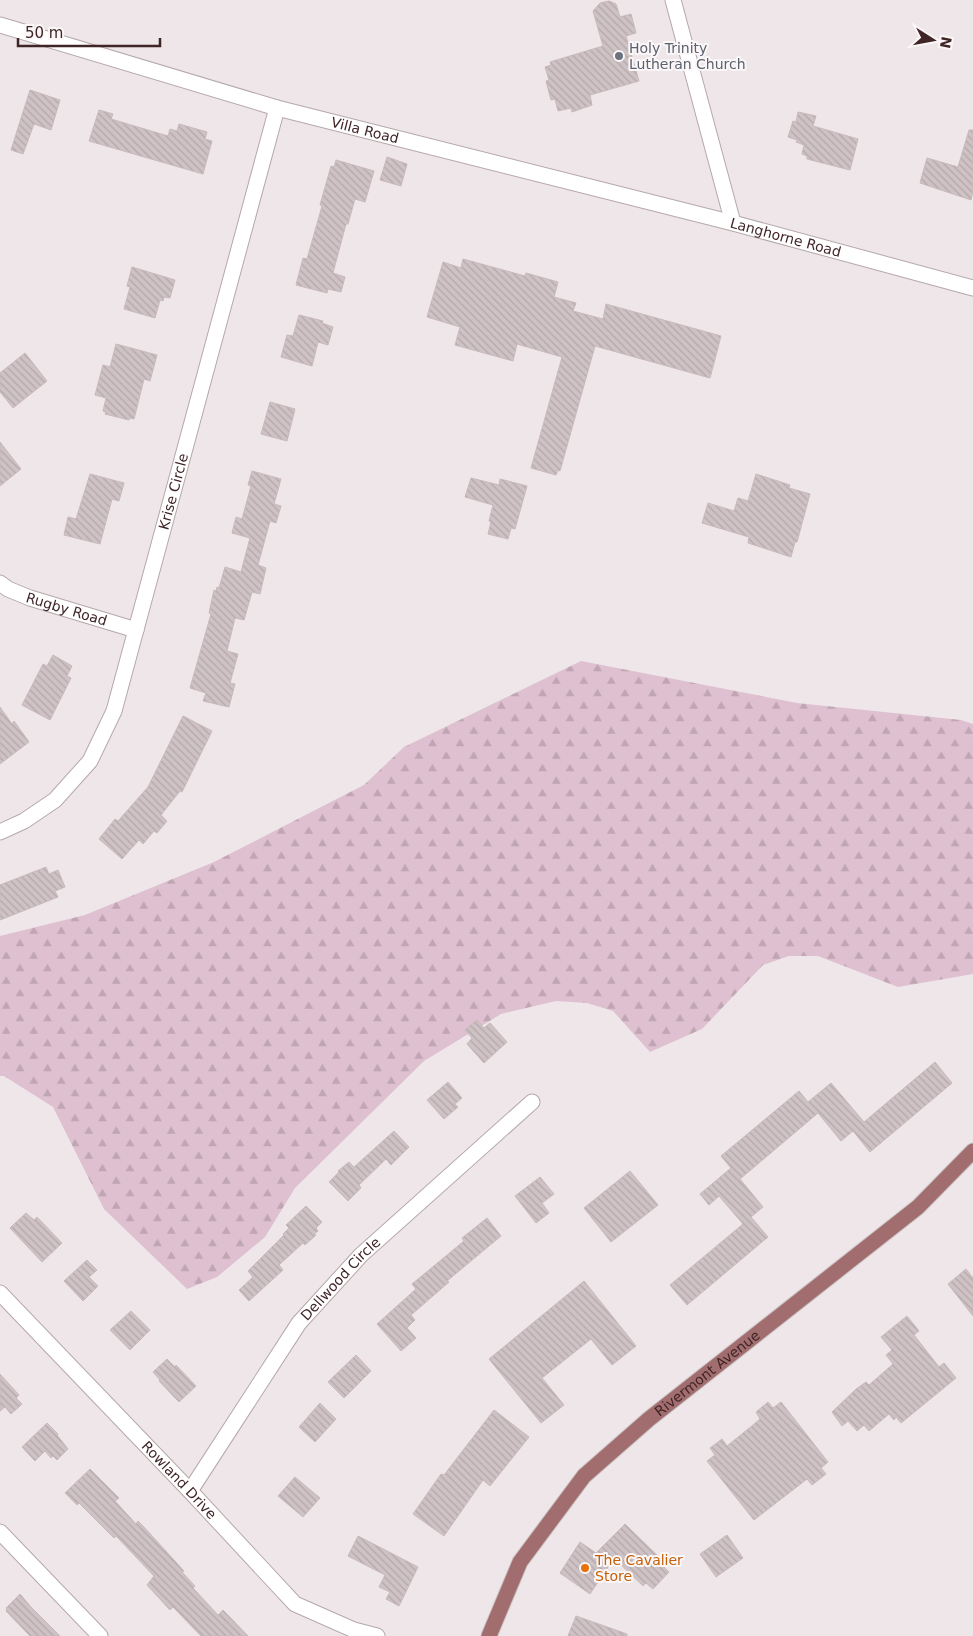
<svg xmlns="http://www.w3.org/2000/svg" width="973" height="1636" font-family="'DejaVu Sans',sans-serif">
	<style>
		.forest { fill: url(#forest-firs) }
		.building { fill: url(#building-back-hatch); stroke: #c8b9bc }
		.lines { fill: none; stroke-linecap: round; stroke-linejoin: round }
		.minor-casing { stroke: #b6a8aa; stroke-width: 17 }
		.major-casing { stroke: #cac2c3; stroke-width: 17 }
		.minor { stroke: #fff; stroke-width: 15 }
		.major { stroke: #a26d6f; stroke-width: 15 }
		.worship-dot { fill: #6b7280; stroke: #fbf7f8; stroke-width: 2 }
		.food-dot { fill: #e8710a; stroke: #fbf7f8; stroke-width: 2 }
		.labels { text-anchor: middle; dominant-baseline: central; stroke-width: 4; stroke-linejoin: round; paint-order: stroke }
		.worship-label { font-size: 14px; fill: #5b616d; stroke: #fbf7f8; text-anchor: start }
		.street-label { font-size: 14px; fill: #402527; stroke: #fbf7f8 }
		.food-label { font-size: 14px; fill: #c56008; stroke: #fbf7f8; text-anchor: start }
	</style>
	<defs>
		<pattern id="forest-firs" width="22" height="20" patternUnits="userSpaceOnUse" patternTransform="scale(1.25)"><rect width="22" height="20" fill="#dec0d0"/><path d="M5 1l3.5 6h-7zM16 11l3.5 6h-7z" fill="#c0a5b3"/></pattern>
		<pattern id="building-back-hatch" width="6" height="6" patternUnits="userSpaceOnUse" patternTransform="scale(1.25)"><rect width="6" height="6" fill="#cfc2c5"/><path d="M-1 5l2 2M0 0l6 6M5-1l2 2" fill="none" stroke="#b3a7a9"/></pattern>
	</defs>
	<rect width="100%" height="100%" fill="#eee6e8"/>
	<polygon class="forest" points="581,661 797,703 961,720 973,724 973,974 898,987 818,956 789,956 763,965 702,1029 650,1052 613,1011 587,1003 556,1001 501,1014 424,1061 295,1188 265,1237 217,1277 187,1289 104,1209 53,1107 4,1076 0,1076 0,936 85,915 214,862 364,785 404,747"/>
	<g class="building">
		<polygon points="609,1 616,4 620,17 631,14 636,33 626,36 639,81 590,95 592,105 572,112 571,108 558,111 555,99 551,100 546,81 549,80 545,67 551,65 550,62 603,46 593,11 600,3"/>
		<polygon points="30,90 60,100 51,130 34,124 23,154 11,150"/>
		<polygon points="99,110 113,114 111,119 168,136 170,129 177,131 179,124 207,132 205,139 212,141 203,174 89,141"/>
		<polygon points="798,112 816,116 813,126 858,139 850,170 807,159 807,156 802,154 804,145 796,142 797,140 788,137 793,121 796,122"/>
		<polygon points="969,130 973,130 973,191 971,200 920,183 927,158 958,167"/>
		<polygon points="387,157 407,164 401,186 380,180"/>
		<polygon points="336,160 374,171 365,202 355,199 348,224 346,224 333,273 345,277 341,292 328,289 327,293 296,285 303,258 307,259 322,206 320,205 331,166 334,167"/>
		<polygon points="463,259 525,276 526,273 558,282 554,297 576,303 573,311 603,319 606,304 721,336 710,378 595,346 560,471 558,470 556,475 531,468 562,357 517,344 513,361 455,345 460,327 427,317 443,262 461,268"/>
		<polygon points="132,267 175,280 170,298 164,297 163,301 160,300 155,318 124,309 130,287 127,286"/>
		<polygon points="299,315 323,321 322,323 333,327 328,345 318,342 312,366 281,357 287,335 293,336"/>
		<polygon points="116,344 157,355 150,381 144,379 134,419 130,418 129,420 105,414 106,412 103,411 106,398 95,395 103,365 110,367"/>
		<polygon points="25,353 47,381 13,408 0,392 0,373"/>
		<polygon points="270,402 295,409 287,441 261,434"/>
		<polygon points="0,442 21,469 0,486"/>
		<polygon points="252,471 281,479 274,504 281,506 276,523 270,521 258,565 266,568 260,594 252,592 244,620 235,618 227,651 238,654 230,683 235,684 229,707 203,701 206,693 190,688 211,614 209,613 214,590 216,591 217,587 219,588 225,567 241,572 250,538 232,533 236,517 242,519 251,486 248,485"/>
		<polygon points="90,474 124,483 119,501 112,499 100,544 64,535 68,517 76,519"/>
		<polygon points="756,474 790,485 789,488 810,494 797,542 795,542 791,557 748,543 749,537 702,523 708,503 734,511 738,498 748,501"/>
		<polygon points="471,478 499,485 500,479 527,486 515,529 511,528 508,539 488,534 491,522 489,521 493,505 465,497"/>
		<polygon points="53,655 72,666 67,676 71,678 50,720 22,705 43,664 47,666"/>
		<polygon points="0,707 12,724 14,721 29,742 0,764"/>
		<polygon points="183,716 212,731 182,792 180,791 161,815 167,821 157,833 154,831 143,844 139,840 122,859 99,839 115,819 118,821 148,787"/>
		<polygon points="46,867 49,874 58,870 65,887 55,891 58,897 0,920 0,885"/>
		<polygon points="477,1020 484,1028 490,1023 507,1042 484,1063 467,1044 472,1038 465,1030"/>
		<polygon points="935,1062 952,1083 870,1152 853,1131 841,1141 818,1113 740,1179 763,1207 751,1217 768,1237 687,1305 670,1285 743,1224 719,1196 709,1205 700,1194 731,1168 721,1156 799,1091 808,1102 831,1083 864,1122"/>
		<polygon points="448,1082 462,1098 455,1104 458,1107 444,1119 427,1100"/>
		<polygon points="394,1131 409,1147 391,1165 386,1159 359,1185 361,1188 348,1201 329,1182 339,1172 338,1171 349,1162 354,1167"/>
		<polygon points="630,1171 658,1205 611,1242 584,1208"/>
		<polygon points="540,1177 554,1194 542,1203 549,1213 536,1223 515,1196"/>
		<polygon points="306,1206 322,1222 316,1228 318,1231 314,1234 316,1235 305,1245 303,1243 279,1265 283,1270 249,1301 239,1290 253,1277 248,1271 284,1235 283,1234 289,1228 286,1225"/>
		<polygon points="26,1213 34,1220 37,1217 62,1243 42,1262 10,1228"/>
		<polygon points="487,1218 501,1236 447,1281 449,1282 411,1315 415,1320 407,1328 416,1338 401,1351 377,1324 416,1289 412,1284 464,1241 462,1238"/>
		<polygon points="87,1260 97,1270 89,1277 98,1286 83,1301 64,1281"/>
		<polygon points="966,1269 973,1278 973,1316 948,1284"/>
		<polygon points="584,1281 636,1346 612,1365 591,1339 542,1378 564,1405 541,1423 489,1359"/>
		<polygon points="131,1311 150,1330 130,1350 110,1330"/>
		<polygon points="907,1316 919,1331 914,1335 939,1367 944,1363 956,1378 901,1423 896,1417 894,1420 889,1414 869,1431 864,1425 857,1431 848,1421 842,1426 832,1412 856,1389 866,1382 869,1385 893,1364 886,1355 892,1350 881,1337"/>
		<polygon points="356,1355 371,1371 344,1398 328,1382"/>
		<polygon points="167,1359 175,1367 176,1365 196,1386 179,1402 159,1381 160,1380 153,1372"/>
		<polygon points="0,1374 19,1395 16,1398 22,1404 11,1414 5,1407 0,1411"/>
		<polygon points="768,1402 773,1408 781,1402 828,1462 821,1468 826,1474 812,1485 807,1479 754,1520 707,1461 715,1455 710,1448 722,1439 727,1446 753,1425 760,1419 756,1412"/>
		<polygon points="320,1403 336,1419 315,1442 299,1427"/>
		<polygon points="494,1410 529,1437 490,1486 483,1480 444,1536 413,1514 441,1474 444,1475"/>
		<polygon points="47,1423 58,1434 57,1435 68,1449 57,1460 53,1456 51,1458 45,1451 35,1461 22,1447"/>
		<polygon points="90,1469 119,1498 115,1501 136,1524 138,1521 143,1526 184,1571 182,1572 195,1586 193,1588 218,1615 223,1610 248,1636 201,1636 173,1607 170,1610 147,1585 154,1576 116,1536 114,1538 79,1503 77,1505 65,1493"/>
		<polygon points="295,1477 320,1498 303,1517 278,1496"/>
		<polygon points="625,1524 665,1563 663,1566 669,1572 653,1589 646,1583 643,1586 614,1558 590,1594 560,1573 580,1542 596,1553"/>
		<polygon points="727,1535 743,1558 716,1577 700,1554"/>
		<polygon points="358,1536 418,1567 399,1606 386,1599 390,1592 379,1587 385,1575 348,1556"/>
		<polygon points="20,1594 31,1607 60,1636 30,1636 6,1611 7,1609 6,1608"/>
		<polygon points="576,1616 627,1634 627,1636 568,1636"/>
	</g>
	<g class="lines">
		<defs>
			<g id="minor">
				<polyline points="673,0 733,223"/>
				<path id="s1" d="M0 25 277 108 733 223 973 288"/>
				<path id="s2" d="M0 583 8 589 30 598 136 630"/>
				<path id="s3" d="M0 832 24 821 55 800 90 761 114 711 277 108"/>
				<path id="s4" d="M0 1293 190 1491 295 1604 354 1630 377 1636"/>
				<path id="s5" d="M190 1491 299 1323 361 1255 532 1102"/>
				<polyline points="0,1532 100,1636"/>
			</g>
			<g id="major">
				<path id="s6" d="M489 1636 520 1562 584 1476 649 1419 918 1207 973 1151"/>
			</g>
		</defs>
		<use href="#minor" class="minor-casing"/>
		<use href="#major" class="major-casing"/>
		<use href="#minor" class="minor"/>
		<use href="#major" class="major"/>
	</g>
	<circle class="worship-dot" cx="619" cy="56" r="5"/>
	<circle class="food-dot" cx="585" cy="1568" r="5"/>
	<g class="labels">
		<g class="worship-label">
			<text x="629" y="48">Holy Trinity<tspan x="629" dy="16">Lutheran Church</tspan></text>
		</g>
		<g class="street-label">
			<text stroke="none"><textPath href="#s1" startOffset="380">Villa Road</textPath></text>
			<text stroke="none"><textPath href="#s1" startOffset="814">Langhorne Road</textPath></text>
			<text stroke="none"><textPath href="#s3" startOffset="399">Krise Circle</textPath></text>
			<text stroke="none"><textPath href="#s2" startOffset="72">Rugby Road</textPath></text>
			<text stroke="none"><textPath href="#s5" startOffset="261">Dellwood Circle</textPath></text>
			<text stroke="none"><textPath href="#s6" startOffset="348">Rivermont Avenue</textPath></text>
			<text stroke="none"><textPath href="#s4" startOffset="259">Rowland Drive</textPath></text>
		</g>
		<g class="food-label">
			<text x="595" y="1560">The Cavalier<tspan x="595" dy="16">Store</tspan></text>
		</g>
	</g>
	<g transform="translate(933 40) rotate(101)" stroke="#fbf7f8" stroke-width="4" paint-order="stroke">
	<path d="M0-4L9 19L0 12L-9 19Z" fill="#402527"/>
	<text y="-8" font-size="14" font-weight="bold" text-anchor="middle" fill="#402527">N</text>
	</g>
	<path d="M18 38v8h142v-8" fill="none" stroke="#402527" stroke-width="2.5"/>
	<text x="25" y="38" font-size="15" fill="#402527" stroke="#fbf7f8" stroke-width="4" paint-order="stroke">50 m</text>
</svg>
